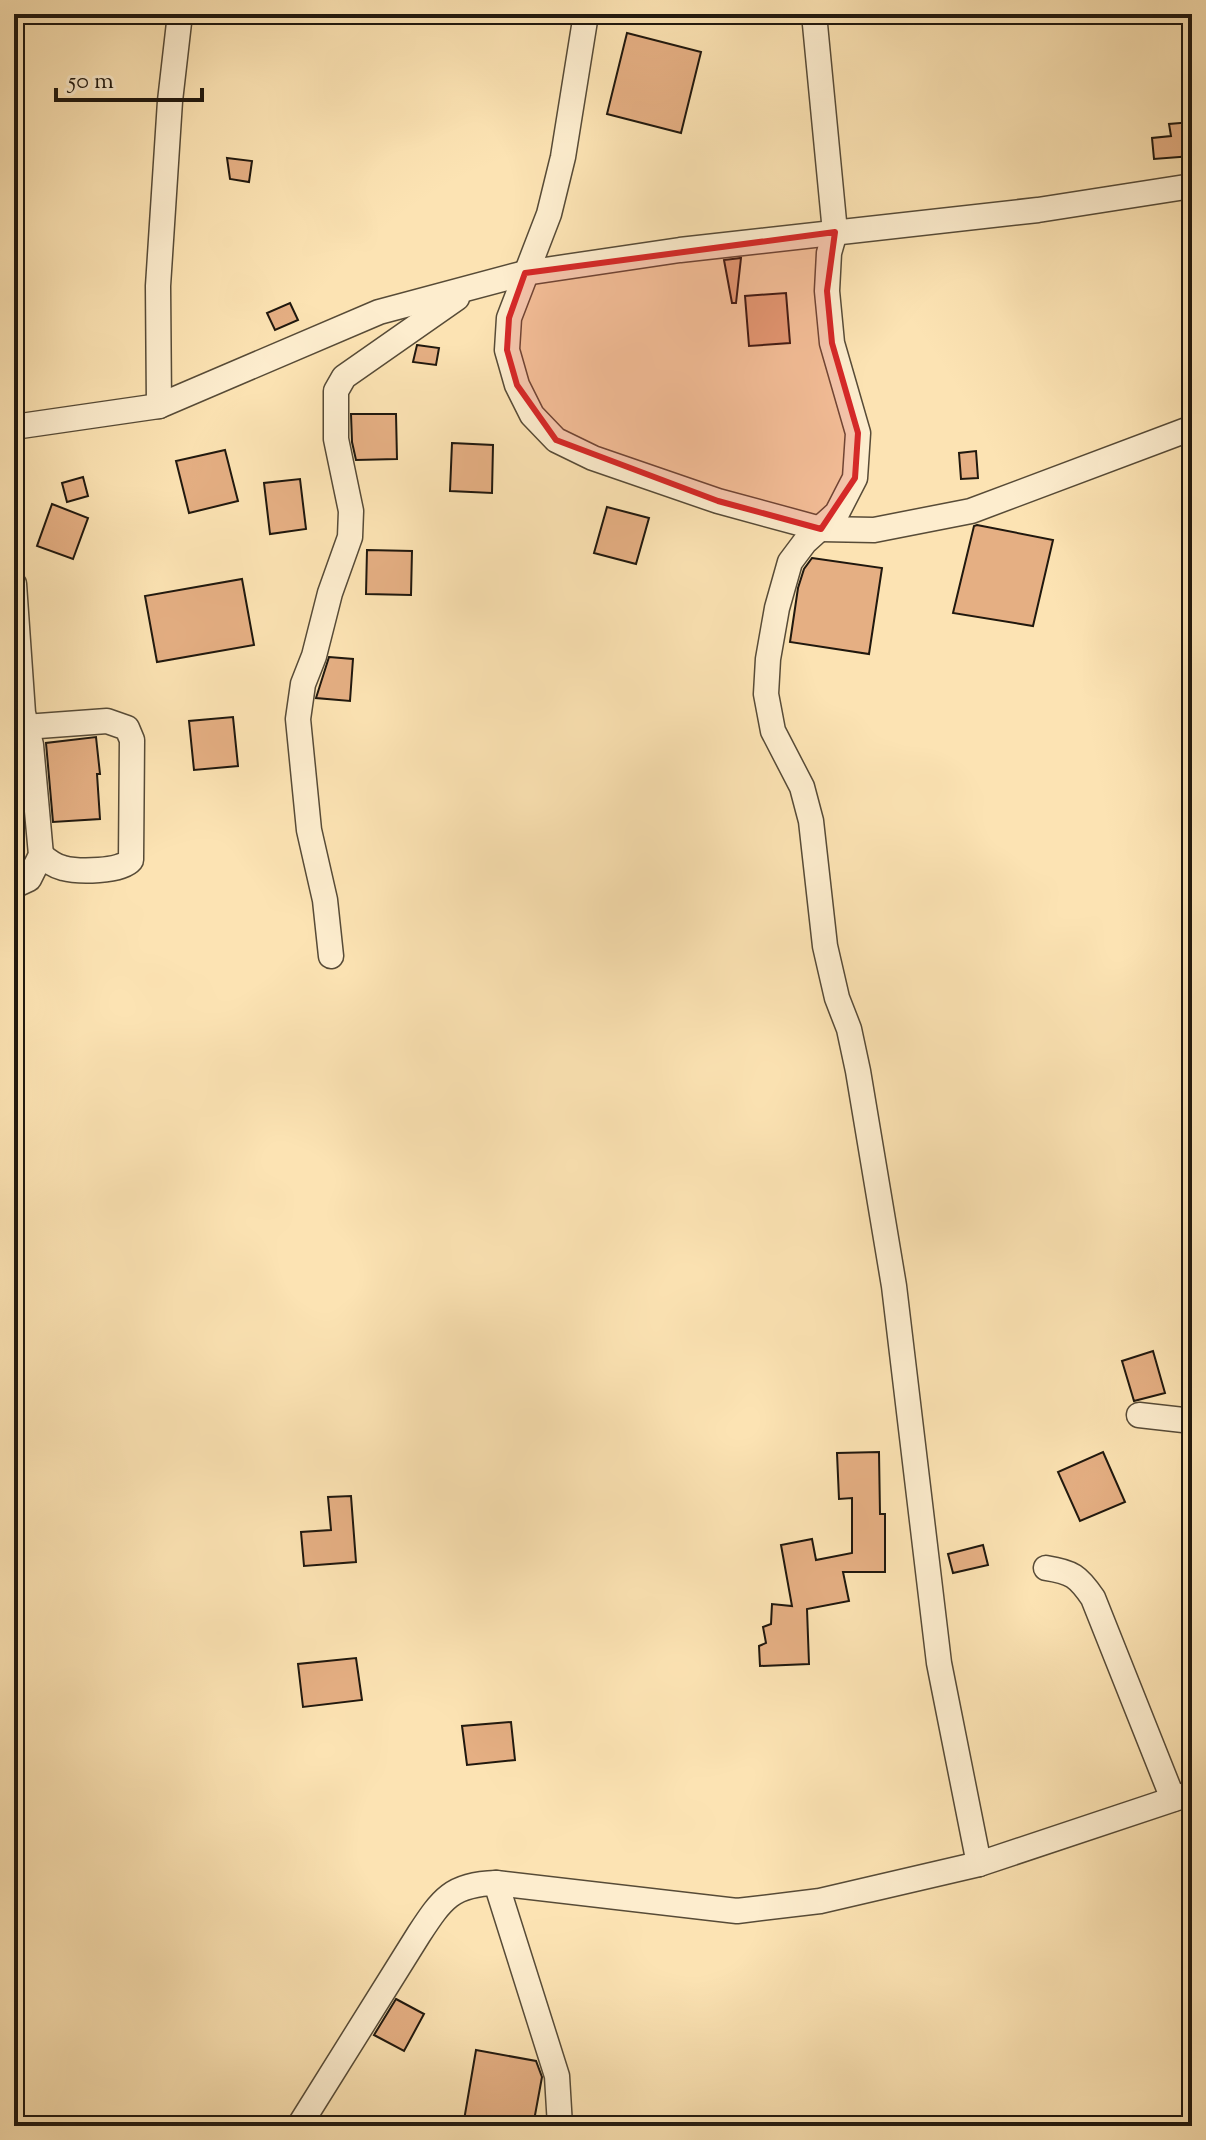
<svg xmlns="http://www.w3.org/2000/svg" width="1206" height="2140" font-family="'Sorts Mill Goudy',serif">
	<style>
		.building { fill: #e5af83; stroke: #20180e; stroke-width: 2 }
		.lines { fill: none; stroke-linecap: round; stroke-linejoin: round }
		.street-casing { stroke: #574b37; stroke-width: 27 }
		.street { stroke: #fdedce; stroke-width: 24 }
		.marked { fill: #d62828; fill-opacity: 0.2; stroke: #d62828; stroke-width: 6; stroke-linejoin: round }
	</style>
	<rect width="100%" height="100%" fill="#fce3b3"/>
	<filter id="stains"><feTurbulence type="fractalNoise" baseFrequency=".0025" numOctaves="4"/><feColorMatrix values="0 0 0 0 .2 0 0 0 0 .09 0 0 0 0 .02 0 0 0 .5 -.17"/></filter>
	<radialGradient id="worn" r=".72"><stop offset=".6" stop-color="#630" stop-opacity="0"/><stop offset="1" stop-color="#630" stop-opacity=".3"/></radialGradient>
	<g class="building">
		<polygon points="627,33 701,52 681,133 607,114"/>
		<polygon points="1192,122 1192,156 1154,159 1152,138 1171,136 1169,124"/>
		<polygon points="227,158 252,161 249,182 230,179"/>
		<polygon points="741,258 736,303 732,303 724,260"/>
		<polygon points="786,293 790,343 749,346 745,296"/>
		<polygon points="290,303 298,320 275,330 267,313"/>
		<polygon points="417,345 439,348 436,365 413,362"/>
		<polygon points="351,414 396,414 397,459 356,460 352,442"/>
		<polygon points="452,443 493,445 492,493 450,491"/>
		<polygon points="225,450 238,501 189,513 176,461"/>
		<polygon points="976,451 978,478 961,479 959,453"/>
		<polygon points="83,477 88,496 67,502 62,483"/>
		<polygon points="300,479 306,529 270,534 264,483"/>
		<polygon points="52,504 88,518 73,559 37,546"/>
		<polygon points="607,507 649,518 636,564 594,553"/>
		<polygon points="977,525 1053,540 1033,626 953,613 974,526"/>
		<polygon points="367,550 412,551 411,595 366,594"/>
		<polygon points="812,558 882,568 869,654 790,642 798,588 804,569"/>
		<polygon points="242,579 254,645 157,662 145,596"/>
		<polygon points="329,657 353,659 350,701 316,698"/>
		<polygon points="233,717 238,766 194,770 189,721"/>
		<polygon points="96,737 100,774 97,774 100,819 53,822 46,743"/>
		<polygon points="1153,1351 1165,1393 1134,1401 1122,1361"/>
		<polygon points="879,1452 880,1514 885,1514 885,1572 843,1572 849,1601 807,1609 809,1664 760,1666 759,1646 766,1643 763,1627 771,1624 772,1604 792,1606 781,1545 812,1539 816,1560 852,1553 852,1498 839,1499 837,1453"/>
		<polygon points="1103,1452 1125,1502 1080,1521 1058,1472"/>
		<polygon points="351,1496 356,1562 304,1566 301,1532 331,1530 328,1497"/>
		<polygon points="983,1545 988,1565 953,1573 948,1554"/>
		<polygon points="356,1658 362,1700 303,1707 298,1664"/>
		<polygon points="511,1722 515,1760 467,1765 462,1726"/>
		<polygon points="396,1999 424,2014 404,2051 374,2035"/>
		<polygon points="476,2050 536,2061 542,2077 533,2126 463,2126"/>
	</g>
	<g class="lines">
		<defs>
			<g id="street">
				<polyline points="586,14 563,157 549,214 509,318 507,350 517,385 532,415 556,440 593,458 718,501 821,529 874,530 971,511 1192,428"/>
				<polyline points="814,14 835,232 829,253 827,291 832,343 858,433 855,478 837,513 805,542 790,562 777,608 768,659 766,694 773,731 802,787 811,821 825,946 837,998 849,1029 858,1071 894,1286 939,1663 979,1864"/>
				<polyline points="159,406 158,286 170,101 180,14"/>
				<polyline points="14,427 159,406 379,312 525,273 680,250 1038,210 1192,186"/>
				<polyline points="14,584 23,713 31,745 41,855 29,879 14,886"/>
				<path d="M25 727 107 721 127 728 132 740 131 860C121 872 78 872 63 868 54 866 48 861 41 855"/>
				<polyline points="331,956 325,900 309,830 298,719 303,684 314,656 330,593 350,537 351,511 336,439 336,391 344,377 457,298"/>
				<polyline points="1139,1415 1192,1421"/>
				<path d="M1046 1568C1072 1572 1078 1576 1093 1598L1173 1799"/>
				<polyline points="496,1883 557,2076 560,2126"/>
				<path d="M299 2126 419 1934C442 1899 452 1884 496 1883L737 1911 820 1901 979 1864 1192 1793"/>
			</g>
		</defs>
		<use href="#street" class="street-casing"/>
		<use href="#street" class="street"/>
	</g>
	<path class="marked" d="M835 232 827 291 832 343 858 433 855 478 821 529 718 501 556 440 517 385 507 350 509 318 525 273Z"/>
	<rect width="1206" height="2140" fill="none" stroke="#fce3b3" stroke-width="48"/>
	<rect x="16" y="16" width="1174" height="2108" fill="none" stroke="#20180e" stroke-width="4"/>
	<rect x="24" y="24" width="1158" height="2092" fill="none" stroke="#20180e" stroke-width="2"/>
	<path d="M56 88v12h146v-12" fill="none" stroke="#20180e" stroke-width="4"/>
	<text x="68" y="88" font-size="24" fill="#20180e" stroke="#fdedce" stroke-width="6" paint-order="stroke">50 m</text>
	<rect width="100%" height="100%" filter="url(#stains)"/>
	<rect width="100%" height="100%" fill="url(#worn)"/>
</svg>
